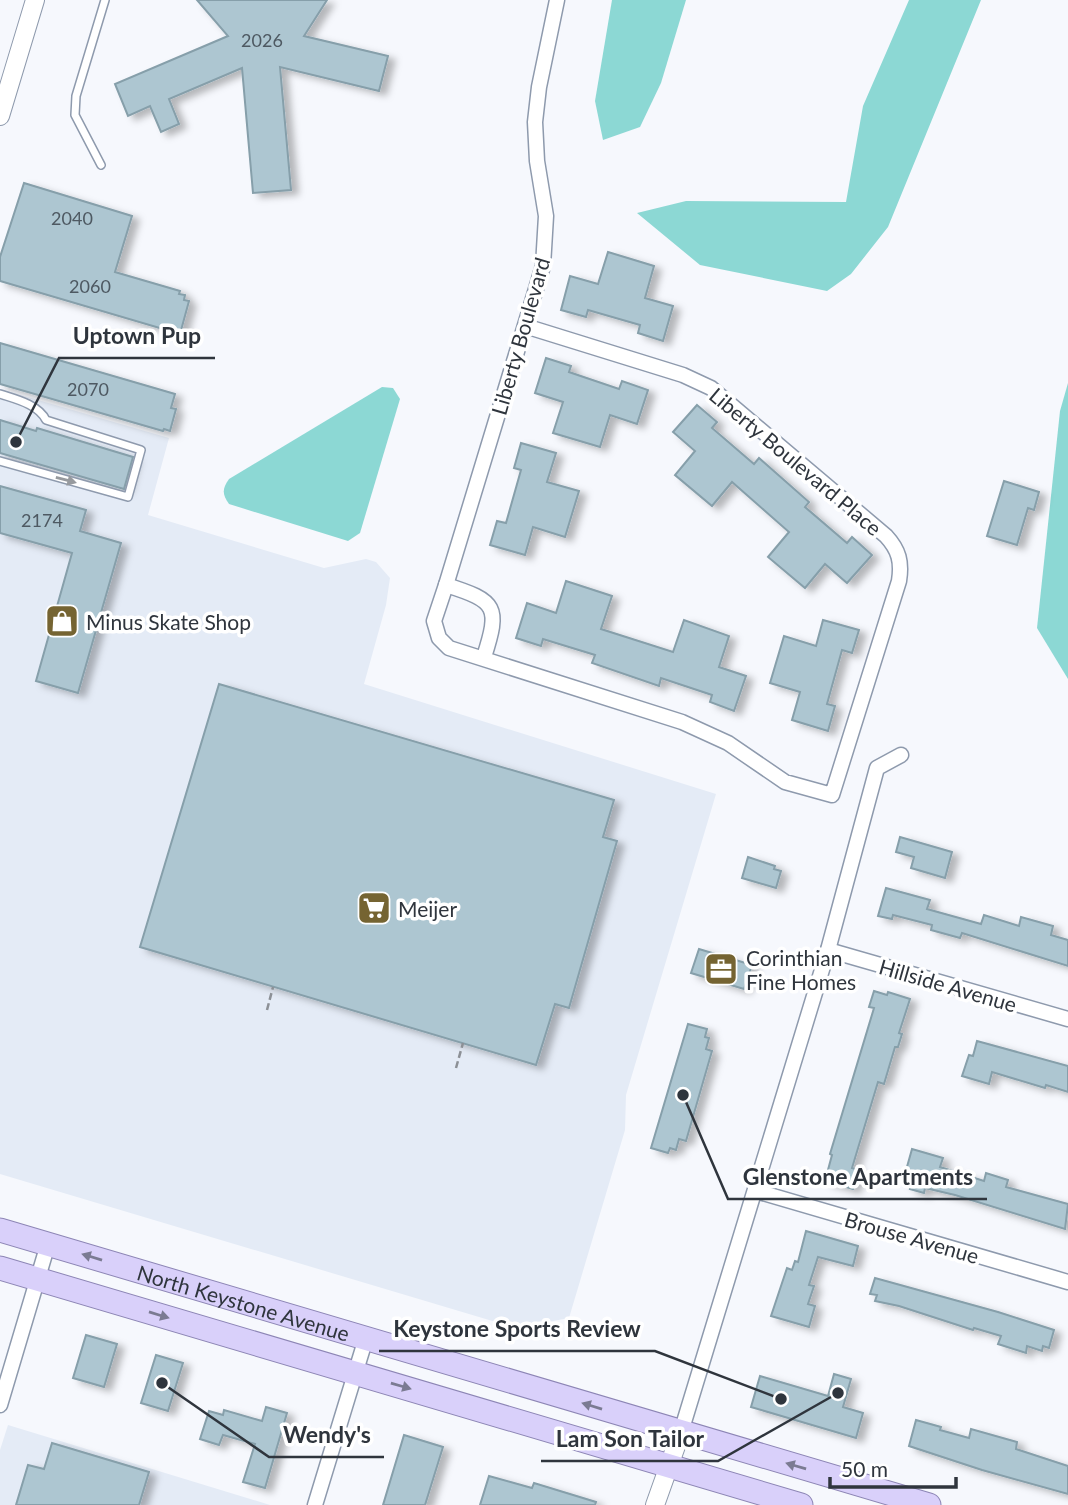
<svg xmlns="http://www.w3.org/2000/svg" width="1068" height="1505" font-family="Lato,sans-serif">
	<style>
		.built { fill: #e4ebf6 }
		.water { fill: #8cd8d4 }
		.building { fill: #adc6d1; stroke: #869faa; stroke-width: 2; filter: url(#shadow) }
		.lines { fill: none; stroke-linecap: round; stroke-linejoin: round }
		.service-casing { stroke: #8e9aad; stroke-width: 10 }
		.minor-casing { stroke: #8e9aad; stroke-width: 17 }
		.tertiary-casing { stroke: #8e9aad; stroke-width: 20 }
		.primary-casing { stroke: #8d86b5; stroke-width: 25 }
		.path { stroke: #8c9096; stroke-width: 2.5; stroke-dasharray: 7 3.5; stroke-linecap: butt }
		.service { stroke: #fff; stroke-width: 7 }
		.minor { stroke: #fff; stroke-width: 14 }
		.tertiary { stroke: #fff; stroke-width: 18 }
		.primary { stroke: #d9d0fa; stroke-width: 23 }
		.oneway { fill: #979a9e }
		.oneway2 { fill: #7b7b92 }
		.labels { text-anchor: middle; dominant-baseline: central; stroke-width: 7; stroke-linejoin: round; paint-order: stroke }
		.number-label { font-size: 18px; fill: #4e5962 }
		.street-label { font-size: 21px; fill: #2f353d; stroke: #fff }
		.poi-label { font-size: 21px; fill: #2f353d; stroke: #fff; text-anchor: start }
		.leader { fill: none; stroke: #2f353d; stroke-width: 2.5 }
		.callout-dot { fill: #2f353d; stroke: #fff; stroke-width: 2.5 }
		.callout-label { font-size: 23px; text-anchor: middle; font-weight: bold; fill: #2f353d; stroke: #fff; stroke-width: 7; stroke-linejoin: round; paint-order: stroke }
	</style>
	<defs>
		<filter id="shadow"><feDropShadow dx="7" dy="4" stdDeviation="3.5" flood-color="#0004"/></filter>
	</defs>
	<rect width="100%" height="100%" fill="#f6f8fd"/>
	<g class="built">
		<polygon points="0,389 169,438 148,515 324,568 366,559 376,562 390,578 386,605 364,684 716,794 626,1095 625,1130 569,1318 516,1328 0,1174"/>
		<polygon points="8,1425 270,1505 0,1505 0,1450"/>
	</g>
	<g class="water">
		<polygon points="612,0 686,0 661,83 640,127 603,140 595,101"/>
		<polygon points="909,0 981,0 888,227 851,274 827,291 700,265 637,213 686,201 846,202 863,106"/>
		<polygon points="1068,383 1068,679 1037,628 1060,411"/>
		<path d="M382 387 393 388 400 399 360 533 348 541 229 504C222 494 222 489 229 479Z"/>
	</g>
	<g class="building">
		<polygon points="197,0 327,0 304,36 388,56 379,91 280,67 291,190 253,193 242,68 169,99 179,124 161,132 150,106 128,116 115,84 228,36"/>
		<polygon points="24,183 132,216 115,272 180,291 179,294 185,295 184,300 189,301 180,334 0,281 0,257"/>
		<polygon points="608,252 654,266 645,298 673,306 663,341 638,333 640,325 588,310 586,317 561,310 570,276 598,284"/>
		<polygon points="0,343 175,394 171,408 176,409 170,431 164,429 163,431 0,384"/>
		<polygon points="546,358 571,366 569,372 619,389 622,381 648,390 637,424 610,415 600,447 553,433 563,402 535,393"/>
		<polygon points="697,405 717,422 712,428 754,464 759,458 809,502 805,507 847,543 852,537 872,555 847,583 825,564 805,588 768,557 789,532 732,482 712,506 675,475 695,451 673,432"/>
		<polygon points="0,420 36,431 37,428 133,457 124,489 0,453"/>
		<polygon points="521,443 556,453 547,482 579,491 565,537 533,527 525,555 490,545 497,521 506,523 521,470 514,468"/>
		<polygon points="1004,481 1039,492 1034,510 1028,508 1017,545 987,536"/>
		<polygon points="0,486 86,510 80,531 121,543 78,693 36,681 72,553 0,533"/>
		<polygon points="566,581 612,596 601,629 673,652 684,620 729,636 719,667 746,676 734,711 710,702 712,695 661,678 659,686 592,663 595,655 543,639 541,646 516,638 527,603 556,613"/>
		<polygon points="823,620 859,630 852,653 842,650 827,704 835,706 828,731 792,720 800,692 770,683 784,636 816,646"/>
		<polygon points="219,684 614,800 603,837 617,841 569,1008 555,1004 536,1065 140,947"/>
		<polygon points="900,837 952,852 945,878 911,868 914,857 896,852"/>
		<polygon points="748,857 775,866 774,869 781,871 776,888 742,878"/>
		<polygon points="886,888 930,900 927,909 981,924 984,915 1019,926 1021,917 1053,926 1051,935 1068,940 1068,966 962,933 960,938 931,930 932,925 893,915 892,919 878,916"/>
		<polygon points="699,949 752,965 744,989 691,973"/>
		<polygon points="874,991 887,995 888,992 910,999 899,1033 902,1034 898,1047 895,1047 884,1084 878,1082 852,1168 859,1170 853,1189 825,1181 832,1155 830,1154 874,1008 869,1007"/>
		<polygon points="688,1024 707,1029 705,1037 709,1038 706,1049 712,1051 686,1141 679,1139 676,1150 670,1148 668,1153 651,1148"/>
		<polygon points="977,1041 1068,1066 1068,1092 1046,1085 1045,1088 992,1072 989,1084 962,1076 969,1055 973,1056"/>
		<polygon points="912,1149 943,1158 940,1167 984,1181 986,1173 1008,1180 1006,1187 1068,1204 1065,1229 955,1195 925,1188 924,1193 910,1189 912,1184 903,1181"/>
		<polygon points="806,1231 858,1246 853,1266 818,1257 809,1285 814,1286 808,1304 815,1306 809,1327 771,1316 787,1268 792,1270 795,1261 798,1262"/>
		<polygon points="875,1278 998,1312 1054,1330 1049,1348 1043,1346 1042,1351 1027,1346 1026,1353 998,1344 1001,1336 974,1328 973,1330 899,1306 875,1301 877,1295 870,1294"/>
		<polygon points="86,1335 117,1344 104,1387 73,1378"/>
		<polygon points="156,1355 183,1363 168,1411 141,1403"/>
		<polygon points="834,1374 851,1379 843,1407 863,1413 856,1438 751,1407 760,1376 828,1396"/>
		<polygon points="266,1407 287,1413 265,1488 243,1482 255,1444 223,1435 219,1445 200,1439 209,1411 223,1415 224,1410 262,1421"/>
		<polygon points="916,1420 941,1427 940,1430 969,1438 971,1429 1017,1442 1016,1449 1068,1466 1068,1494 982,1470 909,1446"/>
		<polygon points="404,1435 443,1447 425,1505 383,1505"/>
		<polygon points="52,1443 149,1472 139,1505 16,1505 28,1465 44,1469"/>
		<polygon points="489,1476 532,1488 534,1483 596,1502 595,1505 480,1505"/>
	</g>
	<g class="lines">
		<defs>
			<g id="service">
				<polyline points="101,165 75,115 76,96 105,0"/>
				<path d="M0 394C15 399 38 404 46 420L141 450 128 497 0 461"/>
			</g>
			<g id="minor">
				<path d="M525 326 683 375 711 388 886 536C899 550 902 562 899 581L832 795 785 782 728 743 682 722 449 648 439 638 434 621 446 585 543 266 546 216 537 161 535 122 539 87 557 0"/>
				<path d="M446 585C497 601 500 607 484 657"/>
				<polyline points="828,950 1068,1019"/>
				<polyline points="756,1191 1068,1282"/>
				<polyline points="0,1405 48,1244"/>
				<polyline points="681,1432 828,950 877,768 901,755"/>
				<polyline points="315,1505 366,1338"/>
			</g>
			<g id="tertiary">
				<polyline points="0,116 35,0"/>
				<polyline points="655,1505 681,1432"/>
			</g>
			<g id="primary">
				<path id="s1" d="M0 1230 929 1505"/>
				<polyline points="0,1268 801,1505"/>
			</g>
		</defs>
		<use href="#service" class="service-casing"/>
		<use href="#minor" class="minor-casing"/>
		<use href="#tertiary" class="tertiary-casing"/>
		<use href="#primary" class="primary-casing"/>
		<g class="path">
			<polyline points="267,1010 273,987"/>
			<polyline points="456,1068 463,1043"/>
		</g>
		<use href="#service" class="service"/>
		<use href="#minor" class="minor"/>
		<use href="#tertiary" class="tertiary"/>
		<use href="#primary" class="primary"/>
	</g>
	<defs><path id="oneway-solid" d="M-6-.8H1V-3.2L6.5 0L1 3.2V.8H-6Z" transform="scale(1.75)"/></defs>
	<use class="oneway" href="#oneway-solid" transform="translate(66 480) rotate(15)"/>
	<g class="oneway2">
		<use href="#oneway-solid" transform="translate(92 1257) rotate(-163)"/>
		<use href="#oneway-solid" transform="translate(159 1315) rotate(17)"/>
		<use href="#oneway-solid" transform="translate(401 1386) rotate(16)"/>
		<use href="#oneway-solid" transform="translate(592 1406) rotate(-163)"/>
		<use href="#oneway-solid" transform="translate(796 1466) rotate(-164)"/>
	</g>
	<defs>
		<symbol id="shop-square" viewBox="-11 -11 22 22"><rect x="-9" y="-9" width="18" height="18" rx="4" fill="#756432" stroke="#fff"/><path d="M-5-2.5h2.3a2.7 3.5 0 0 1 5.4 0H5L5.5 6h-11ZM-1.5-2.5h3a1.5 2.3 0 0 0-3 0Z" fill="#fff"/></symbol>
		<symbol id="supermarket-square" viewBox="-11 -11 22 22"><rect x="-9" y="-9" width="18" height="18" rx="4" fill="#756432" stroke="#fff"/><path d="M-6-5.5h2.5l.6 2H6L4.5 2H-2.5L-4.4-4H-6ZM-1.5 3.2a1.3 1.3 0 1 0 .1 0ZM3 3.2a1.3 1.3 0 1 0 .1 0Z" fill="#fff"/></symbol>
		<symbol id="office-square" viewBox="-11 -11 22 22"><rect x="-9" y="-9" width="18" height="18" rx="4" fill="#756432" stroke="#fff"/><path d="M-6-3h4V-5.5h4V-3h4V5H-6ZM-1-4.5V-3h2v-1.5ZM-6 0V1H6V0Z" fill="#fff"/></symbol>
	</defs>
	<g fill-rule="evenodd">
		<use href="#shop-square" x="43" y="602" width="38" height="38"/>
		<use href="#supermarket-square" x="355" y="889" width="38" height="38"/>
		<use href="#office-square" x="702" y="950" width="38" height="38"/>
	</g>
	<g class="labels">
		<g class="number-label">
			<text x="262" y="40">2026</text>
			<text x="72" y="218">2040</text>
			<text x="90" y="286">2060</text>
			<text x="88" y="389">2070</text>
			<text x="42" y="520">2174</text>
		</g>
		<g class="street-label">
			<text transform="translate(520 336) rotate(-74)">Liberty Boulevard</text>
			<text transform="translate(796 461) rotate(40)">Liberty Boulevard Place</text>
			<text transform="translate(948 985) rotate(16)">Hillside Avenue</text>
			<text transform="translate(912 1237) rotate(16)">Brouse Avenue</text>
			<text stroke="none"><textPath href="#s1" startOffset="254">North Keystone Avenue</textPath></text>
		</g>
		<g class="poi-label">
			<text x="86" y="621">Minus Skate Shop</text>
			<text x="398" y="908">Meijer</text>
			<text x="746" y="957">Corinthian<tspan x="746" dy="24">Fine Homes</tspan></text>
		</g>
	</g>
	<path class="leader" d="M16 442L59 358H215M683 1095L728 1199H987M781 1399L655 1351H379M162 1383L269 1457H384M838 1393L718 1461H541"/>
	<g class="callout-dot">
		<circle cx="16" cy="442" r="7"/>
		<circle cx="683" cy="1095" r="7"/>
		<circle cx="781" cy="1399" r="7"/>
		<circle cx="162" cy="1383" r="7"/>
		<circle cx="838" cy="1393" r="7"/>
	</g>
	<g class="callout-label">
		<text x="137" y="344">Uptown Pup</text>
		<text x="858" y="1185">Glenstone Apartments</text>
		<text x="517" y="1337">Keystone Sports Review</text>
		<text x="327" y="1443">Wendy's</text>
		<text x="630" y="1447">Lam Son Tailor</text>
	</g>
	<path d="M830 1477v10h126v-10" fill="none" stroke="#2f353d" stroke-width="3.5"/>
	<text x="841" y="1477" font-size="21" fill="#2f353d" stroke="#ffffff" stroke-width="5" paint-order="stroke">50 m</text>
</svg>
